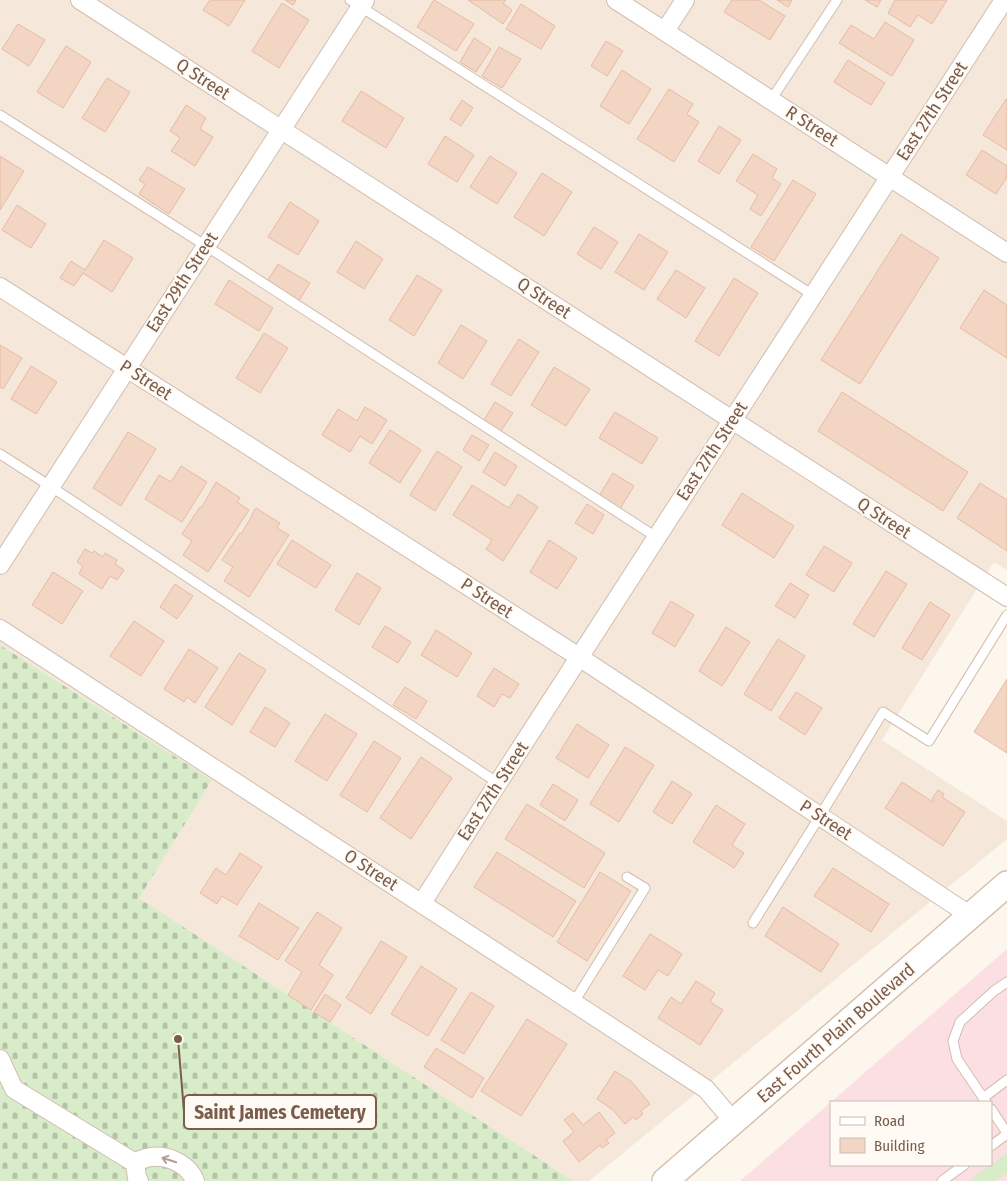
<svg xmlns="http://www.w3.org/2000/svg" width="1007" height="1181" font-family="'Fira Sans Condensed',sans-serif">
	<style>
		.residential { fill: #f5e8da }
		.medical { fill: #fbdfe3; fill-rule: evenodd }
		.grass { fill: #d8ecc9 }
		.cemetery { fill: url(#cemetery-stones) }
		.building { fill: #f3d5c3; stroke: #e6bba3 }
		.lines { fill: none; stroke-linecap: round; stroke-linejoin: round }
		.lane-casing { stroke: #d1beb0; stroke-width: 11 }
		.street-casing { stroke: #d1beb0; stroke-width: 20 }
		.secondary-casing { stroke: #d6c0b0; stroke-width: 28 }
		.lane { stroke: #fff; stroke-width: 9 }
		.street { stroke: #fff; stroke-width: 18 }
		.secondary { stroke: #fff; stroke-width: 25 }
		.oneway { stroke: #af9d94 }
		.labels { text-anchor: middle; dominant-baseline: central; stroke-width: 4; stroke-linejoin: round; paint-order: stroke }
		.street-label { font-size: 18px; fill: #7a5c4d; stroke: #fffaf3 }
		.leader { fill: none; stroke: #7a5c4d; stroke-width: 2 }
		.callout-dot { fill: #7a5c4d; stroke: #fffaf3; stroke-width: 2 }
		.callout { fill: #fffaf3; stroke: #7a5c4d; stroke-width: 2 }
		.callout-label { font-size: 19px; text-anchor: middle; font-weight: bold; fill: #7a5c4d }
	</style>
	<defs>
		<pattern id="cemetery-stones" width="16" height="16" patternUnits="userSpaceOnUse" patternTransform="scale(1.25)"><rect width="16" height="16" fill="#d8ecc9"/><path d="M2 7V4a2 2 0 0 1 4 0v3zM10 15v-3a2 2 0 0 1 4 0v3z" fill="#b4c2a5"/></pattern>
	</defs>
	<rect width="100%" height="100%" fill="#fdf6ec"/>
	<polygon class="residential" points="0,0 1007,0 1007,570 994,562 882,740 1007,821 1007,839 589,1181 573,1181 138,898 212,780 0,645"/>
	<path class="medical" d="M1007 949V1181H740ZM831 1102H991V1165H831Z"/>
	<polygon class="grass" points="1007,1153 1007,1173 996,1181 968,1181"/>
	<polygon class="cemetery" points="0,645 212,780 139,898 573,1181 0,1181"/>
	<g class="building">
		<polygon points="210,0 245,0 229,26 203,10"/>
		<polygon points="285,0 296,0 293,5"/>
		<polygon points="434,0 474,24 456,51 417,27"/>
		<polygon points="468,0 506,0 503,3 512,10 503,24"/>
		<polygon points="732,0 759,0 785,16 770,40 724,12"/>
		<polygon points="777,0 792,0 788,7"/>
		<polygon points="865,0 881,0 877,7"/>
		<polygon points="895,0 947,0 932,24 918,15 910,27 888,13"/>
		<polygon points="282,3 309,20 279,68 252,51"/>
		<polygon points="521,4 555,26 541,49 506,29"/>
		<polygon points="885,22 914,40 892,76 839,43 851,25 874,39"/>
		<polygon points="18,24 45,40 29,66 2,49"/>
		<polygon points="474,38 491,49 476,72 460,62"/>
		<polygon points="606,41 623,51 607,76 591,66"/>
		<polygon points="66,46 91,62 63,108 37,92"/>
		<polygon points="499,47 521,59 502,88 482,76"/>
		<polygon points="848,60 885,83 871,105 834,82"/>
		<polygon points="622,70 651,89 629,124 600,106"/>
		<polygon points="107,78 130,92 105,132 82,118"/>
		<polygon points="669,89 693,104 687,114 699,122 674,162 637,139"/>
		<polygon points="361,91 404,118 386,148 342,121"/>
		<polygon points="1006,99 1007,100 1007,150 983,135"/>
		<polygon points="462,100 473,108 461,126 450,119"/>
		<polygon points="186,105 206,118 200,129 213,137 195,166 171,151 180,138 170,131"/>
		<polygon points="719,126 741,140 719,174 698,161"/>
		<polygon points="445,136 474,155 457,182 428,164"/>
		<polygon points="982,150 1007,166 1007,177 996,194 966,175"/>
		<polygon points="753,154 777,169 772,178 781,184 761,216 750,209 758,195 736,181"/>
		<polygon points="0,156 24,171 0,210"/>
		<polygon points="490,156 517,173 497,204 470,187"/>
		<polygon points="148,167 185,189 169,214 139,194 145,184 139,180"/>
		<polygon points="542,173 572,192 544,236 514,217"/>
		<polygon points="793,180 816,194 774,261 751,247"/>
		<polygon points="290,202 319,221 298,255 268,237"/>
		<polygon points="17,205 46,224 31,248 2,230"/>
		<polygon points="594,227 618,242 601,269 577,254"/>
		<polygon points="639,234 668,252 644,290 615,272"/>
		<polygon points="901,234 939,258 860,384 821,360"/>
		<polygon points="104,240 133,258 112,292 83,273 74,286 60,278 71,261 85,270"/>
		<polygon points="356,241 383,259 364,289 337,272"/>
		<polygon points="278,264 310,283 298,302 266,283"/>
		<polygon points="676,270 705,288 686,318 657,299"/>
		<polygon points="417,275 442,290 414,336 389,320"/>
		<polygon points="734,278 758,293 719,356 695,341"/>
		<polygon points="229,280 273,308 259,331 215,304"/>
		<polygon points="984,290 1007,305 1007,358 960,328"/>
		<polygon points="461,325 487,341 463,379 438,363"/>
		<polygon points="264,333 288,348 260,393 236,378"/>
		<polygon points="519,339 539,352 511,396 491,384"/>
		<polygon points="0,345 22,358 3,389 0,387"/>
		<polygon points="31,366 57,382 36,414 11,399"/>
		<polygon points="554,367 590,389 566,426 531,405"/>
		<polygon points="842,392 968,472 943,511 818,431"/>
		<polygon points="495,402 513,413 501,431 484,420"/>
		<polygon points="365,407 387,420 372,444 360,436 350,452 322,435 338,409 357,421"/>
		<polygon points="615,412 658,438 642,464 599,438"/>
		<polygon points="390,430 421,450 400,483 369,463"/>
		<polygon points="128,432 156,449 121,506 93,488"/>
		<polygon points="472,435 489,445 479,461 463,450"/>
		<polygon points="437,451 462,467 435,511 410,495"/>
		<polygon points="495,452 517,466 505,486 483,472"/>
		<polygon points="181,466 207,482 182,522 145,499 159,475 171,482"/>
		<polygon points="613,473 634,486 620,509 599,496"/>
		<polygon points="216,482 240,498 237,502 249,510 208,572 183,555 192,541 182,534 200,507 202,507"/>
		<polygon points="980,483 1007,500 1007,551 957,518"/>
		<polygon points="472,485 509,508 518,494 538,507 503,561 486,549 492,540 453,515"/>
		<polygon points="742,493 794,526 774,558 722,525"/>
		<polygon points="587,504 604,515 593,534 575,523"/>
		<polygon points="256,508 280,523 277,528 289,535 249,597 224,581 233,567 222,560 240,533 241,534 252,516 251,516"/>
		<polygon points="292,540 331,565 316,588 277,564"/>
		<polygon points="549,540 577,558 557,589 530,572"/>
		<polygon points="824,546 852,563 834,592 806,575"/>
		<polygon points="85,549 92,553 94,551 103,557 105,553 117,560 115,564 124,570 117,580 110,576 102,589 79,574 83,566 77,562"/>
		<polygon points="886,571 907,584 874,637 853,624"/>
		<polygon points="53,572 83,591 62,624 32,605"/>
		<polygon points="357,573 381,588 359,625 335,610"/>
		<polygon points="790,583 809,595 795,618 775,606"/>
		<polygon points="175,584 193,596 177,619 160,607"/>
		<polygon points="671,601 694,615 675,647 652,633"/>
		<polygon points="930,602 950,615 922,660 902,648"/>
		<polygon points="134,621 164,641 141,676 110,656"/>
		<polygon points="385,626 411,642 398,663 372,647"/>
		<polygon points="726,627 750,642 722,686 699,671"/>
		<polygon points="436,630 472,653 457,677 421,655"/>
		<polygon points="778,639 805,656 771,711 744,694"/>
		<polygon points="189,649 218,668 195,703 187,697 184,702 164,689"/>
		<polygon points="239,653 266,670 232,725 205,707"/>
		<polygon points="494,668 519,684 510,698 502,694 494,707 477,696"/>
		<polygon points="1007,679 1007,753 974,732"/>
		<polygon points="405,687 427,701 416,719 393,705"/>
		<polygon points="796,692 822,708 805,735 779,718"/>
		<polygon points="265,707 290,723 275,747 250,732"/>
		<polygon points="325,714 357,734 327,781 295,761"/>
		<polygon points="577,724 609,745 588,778 556,758"/>
		<polygon points="374,741 401,758 367,812 340,795"/>
		<polygon points="625,747 654,765 619,822 590,804"/>
		<polygon points="421,757 452,778 411,839 380,818"/>
		<polygon points="672,781 692,794 672,824 653,812"/>
		<polygon points="902,782 933,802 934,800 932,799 938,790 944,794 942,797 965,812 943,846 885,808"/>
		<polygon points="553,784 578,800 565,821 540,805"/>
		<polygon points="527,804 605,853 584,888 505,839"/>
		<polygon points="716,805 745,824 732,845 744,853 734,868 693,842"/>
		<polygon points="497,852 576,901 553,937 474,887"/>
		<polygon points="240,853 262,867 237,905 222,896 217,904 200,893 216,868 226,875"/>
		<polygon points="833,868 889,904 871,932 814,896"/>
		<polygon points="600,872 631,891 587,961 557,942"/>
		<polygon points="259,903 299,928 278,960 239,936"/>
		<polygon points="783,907 839,944 821,972 765,936"/>
		<polygon points="317,912 342,928 319,965 333,975 311,1010 288,995 302,972 285,961"/>
		<polygon points="650,934 682,954 668,976 658,970 645,990 623,976"/>
		<polygon points="381,941 407,957 371,1014 346,998"/>
		<polygon points="421,966 457,989 428,1036 391,1014"/>
		<polygon points="696,981 715,993 710,1002 723,1010 700,1045 658,1018 671,997 681,1004"/>
		<polygon points="471,992 494,1006 464,1054 441,1040"/>
		<polygon points="325,994 341,1005 330,1022 314,1012"/>
		<polygon points="527,1019 567,1044 521,1116 481,1091"/>
		<polygon points="436,1048 484,1078 472,1098 424,1067"/>
		<polygon points="615,1071 632,1082 650,1104 641,1111 643,1114 636,1120 633,1117 625,1124 613,1110 597,1099"/>
		<polygon points="599,1112 615,1133 606,1140 609,1143 602,1148 600,1145 579,1162 563,1141 574,1132 564,1120 573,1113 583,1125"/>
	</g>
	<g class="lines">
		<defs>
			<g id="lane">
				<polyline points="350,0 813,295"/>
				<polyline points="771,100 837,0"/>
				<polyline points="0,115 206,246 656,537"/>
				<polyline points="0,454 50,486 498,783"/>
				<polyline points="753,923 820,816 883,712 929,741 1007,615"/>
				<polyline points="574,1002 645,888 627,877"/>
				<polyline points="983,1098 1007,1080"/>
				<polyline points="986,1102 957,1059 953,1041 960,1022 994,991 1007,982"/>
				<polyline points="991,1109 1007,1133"/>
				<polyline points="991,1146 1007,1134"/>
				<polyline points="942,1181 964,1165"/>
			</g>
			<g id="street">
				<polyline points="80,0 1007,597"/>
				<polyline points="616,0 1007,253"/>
				<polyline points="665,31 685,0"/>
				<polyline points="0,287 579,657 971,916"/>
				<polyline points="0,565 365,0"/>
				<polyline points="0,629 706,1089 734,1122"/>
				<polyline points="422,903 498,783 1004,0"/>
				<polyline points="0,1059 14,1089 135,1163 137,1178 139,1181"/>
				<path d="M135 1163C138 1161 142 1159 146 1158 165 1153 188 1163 195 1181"/>
			</g>
			<polyline id="secondary" points="665,1181 1007,884"/>
		</defs>
		<use href="#lane" class="lane-casing"/>
		<use href="#street" class="street-casing"/>
		<use href="#secondary" class="secondary-casing"/>
		<use href="#lane" class="lane"/>
		<use href="#street" class="street"/>
		<use href="#secondary" class="secondary"/>
	</g>
	<defs><path id="oneway-shaft" d="M-6 0H5M1.5-3L5.5 0L1.5 3" fill="none" stroke-width="1.6" stroke-linecap="round" stroke-linejoin="round" transform="scale(1.25)"/></defs>
	<use class="oneway" href="#oneway-shaft" transform="translate(169 1160) rotate(-162)"/>
	<g class="labels">
		<g class="street-label">
			<text transform="translate(203 79) rotate(33)">Q Street</text>
			<text transform="translate(932 111) rotate(-57)">East 27th Street</text>
			<text transform="translate(812 126) rotate(33)">R Street</text>
			<text transform="translate(182 282) rotate(-57)">East 29th Street</text>
			<text transform="translate(544 298) rotate(33)">Q Street</text>
			<text transform="translate(146 380) rotate(33)">P Street</text>
			<text transform="translate(712 451) rotate(-57)">East 27th Street</text>
			<text transform="translate(884 518) rotate(33)">Q Street</text>
			<text transform="translate(487 598) rotate(33)">P Street</text>
			<text transform="translate(493 791) rotate(-57)">East 27th Street</text>
			<text transform="translate(826 820) rotate(33)">P Street</text>
			<text transform="translate(371 870) rotate(33)">O Street</text>
			<text transform="translate(836 1033) rotate(-41)">East Fourth Plain Boulevard</text>
		</g>
	</g>
	<path class="leader" d="M178 1039L184 1112"/>
	<circle class="callout-dot" cx="178" cy="1039" r="5"/>
	<rect class="callout" x="184" y="1095" width="192" height="34" rx="5"/>
	<g class="callout-label">
		<text x="280" y="1119">Saint James Cemetery</text>
	</g>
	<rect x="830" y="1101" width="162" height="65" fill="#fffaf3" stroke="#cabbb1"/>
	<rect x="840" y="1117" width="25" height="8" fill="#ffffff" stroke="#cabbb1"/>
	<text x="874" y="1126" font-size="15" fill="#7a5c4d">Road</text>
	<rect x="840" y="1138" width="25" height="15" fill="#f3d5c3" stroke="#cabbb1"/>
	<text x="874" y="1151" font-size="15" fill="#7a5c4d">Building</text>
</svg>
